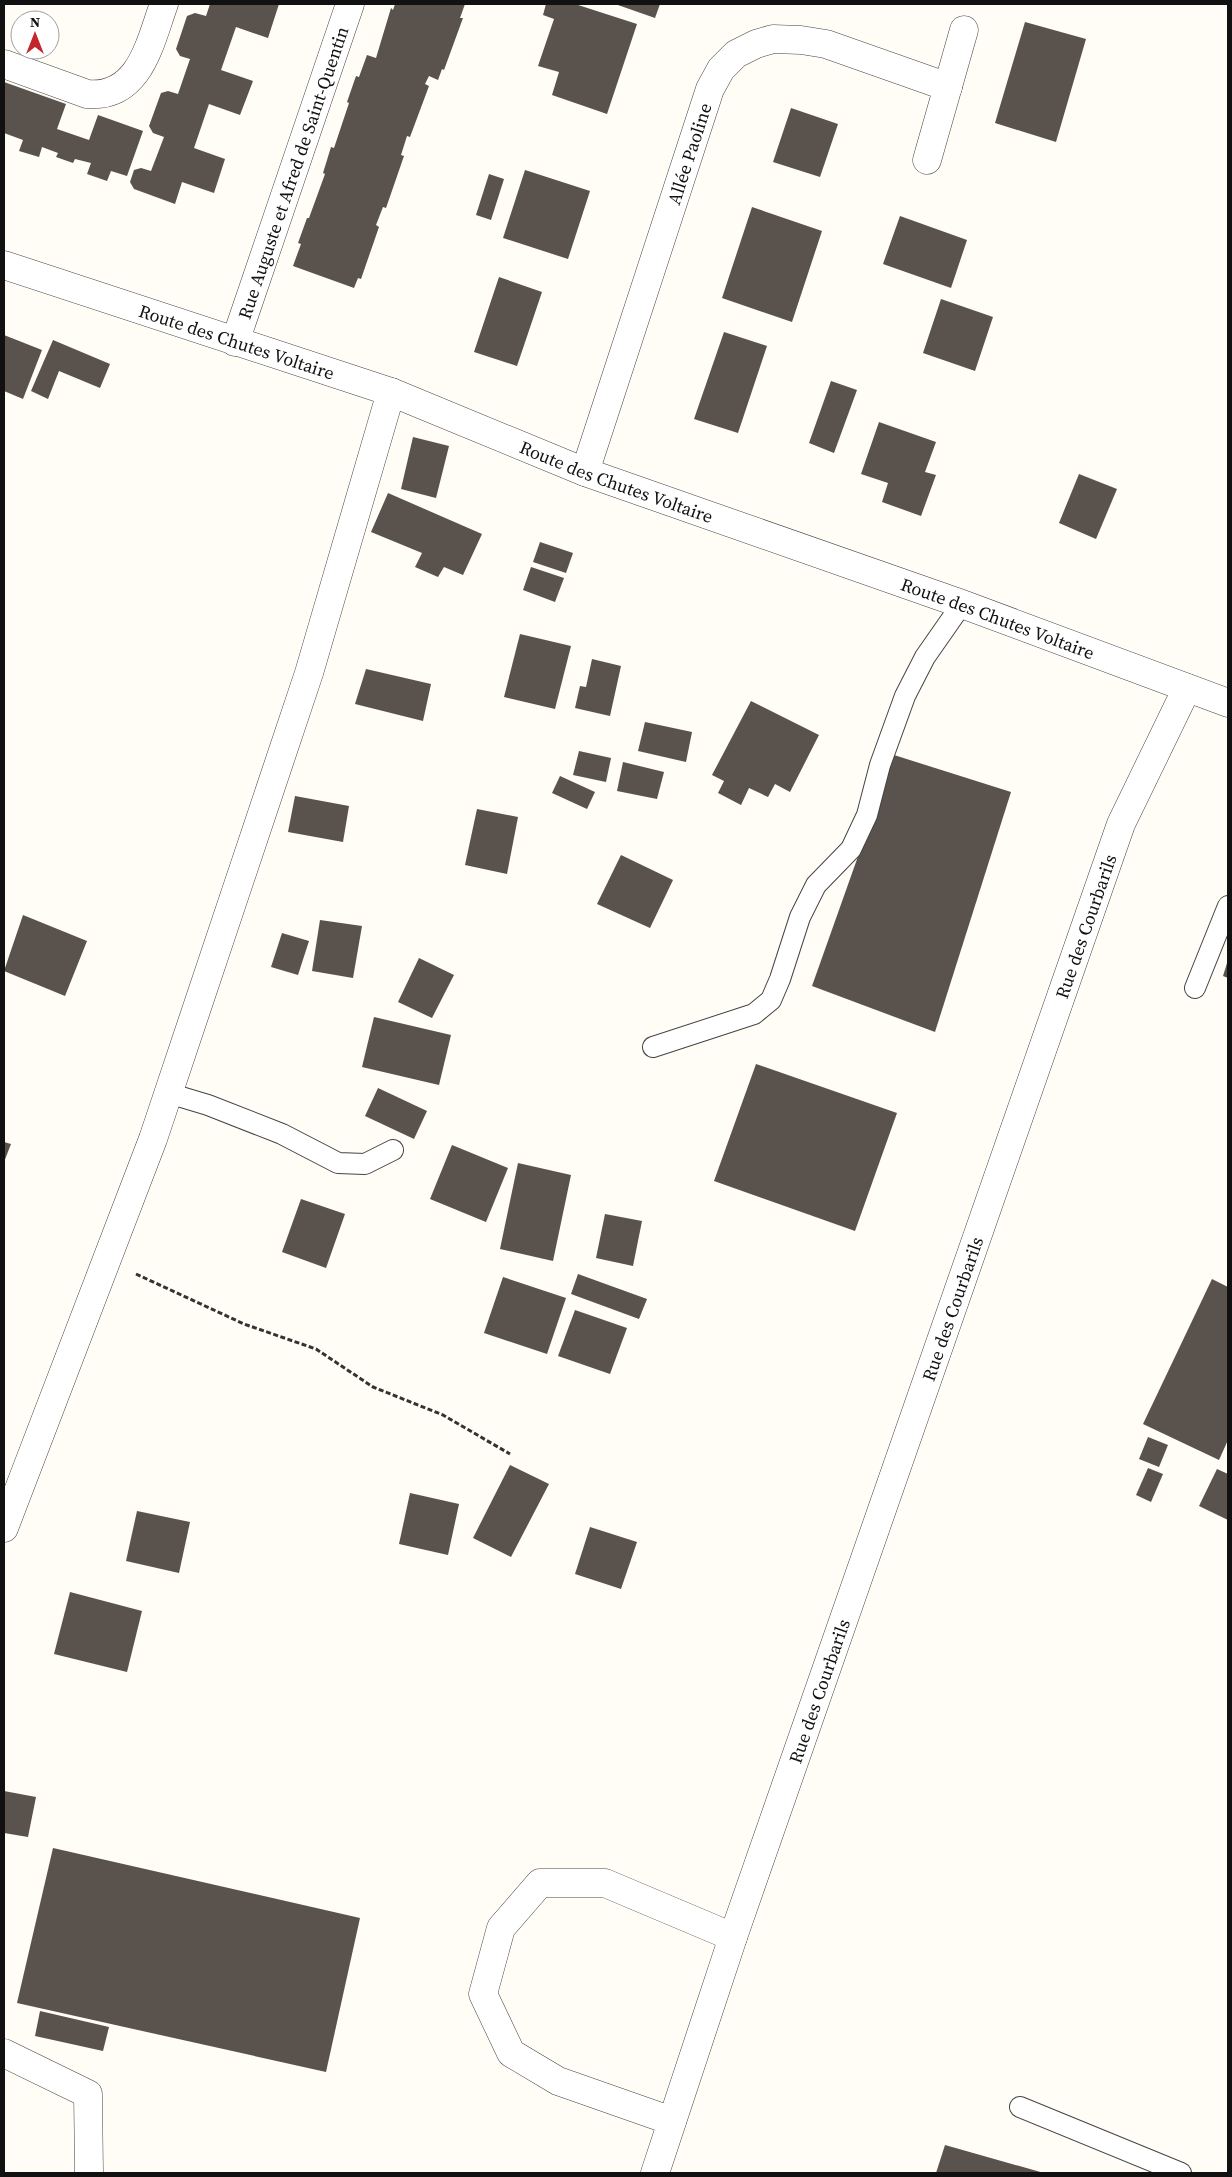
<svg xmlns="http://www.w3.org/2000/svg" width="1232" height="2177" font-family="'Source Serif 4',serif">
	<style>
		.building { fill: #5a524d }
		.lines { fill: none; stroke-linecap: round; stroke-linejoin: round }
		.lane-casing { stroke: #444; stroke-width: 22 }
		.street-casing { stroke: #444; stroke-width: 29 }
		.path { stroke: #333; stroke-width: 3; stroke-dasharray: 5 2.5; stroke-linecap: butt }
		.lane { stroke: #fff; stroke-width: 20 }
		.street { stroke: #fff; stroke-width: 28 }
		.labels { text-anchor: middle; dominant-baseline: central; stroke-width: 5; stroke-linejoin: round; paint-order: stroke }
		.street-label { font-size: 18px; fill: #111; stroke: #fff }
	</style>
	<rect width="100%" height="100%" fill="#fffdf5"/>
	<g class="building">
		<polygon points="210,4 279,4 268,38 236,27 221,70 253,81 240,115 209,104 194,148 225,159 214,193 182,182 175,204 134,189 130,182 134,170 141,168 151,171 164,137 153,133 149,126 161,93 168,91 178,94 190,59 180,56 176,49 187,16 195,13 206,16"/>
		<polygon points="395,4 465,4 460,18 463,18 444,70 442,69 438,80 429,76 425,84 429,86 410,137 407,136 401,155 404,156 386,208 383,207 376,225 379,227 361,279 358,278 354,288 293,266 301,244 298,243 307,218 309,218 325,174 323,173 331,147 334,148 349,103 347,102 356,76 359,77 367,55 376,58 391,8 393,10"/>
		<polygon points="546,4 575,4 637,24 607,114 552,95 559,72 538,66 554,19 543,15"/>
		<polygon points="615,4 660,4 655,18"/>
		<polygon points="1025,22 1086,39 1056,142 995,123"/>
		<polygon points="4,82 66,104 57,129 89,140 98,115 143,131 127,176 111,171 107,181 87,174 91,163 75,159 73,163 56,157 58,153 42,147 39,157 19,151 23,140 4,133"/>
		<polygon points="791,108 838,124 820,177 773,162"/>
		<polygon points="525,170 590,191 568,259 503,238"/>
		<polygon points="489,174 504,179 491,220 476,215"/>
		<polygon points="752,207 822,231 792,322 722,298"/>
		<polygon points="900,216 967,240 951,288 883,264"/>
		<polygon points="499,277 542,292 517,366 474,352"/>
		<polygon points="941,299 993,317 975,371 923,353"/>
		<polygon points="724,332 767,346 738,433 694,419"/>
		<polygon points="4,335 42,350 23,399 4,391"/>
		<polygon points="53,340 110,364 100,388 59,371 48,399 31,391"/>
		<polygon points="831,381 857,390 834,453 809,443"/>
		<polygon points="879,422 936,442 925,472 936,475 921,516 882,502 888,483 861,474"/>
		<polygon points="413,437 449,446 436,498 401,489"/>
		<polygon points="1079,474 1117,489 1096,539 1059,523"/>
		<polygon points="388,493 482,534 463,575 444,567 438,577 415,567 422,553 371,532"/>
		<polygon points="540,542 573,553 566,573 533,562"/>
		<polygon points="531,567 564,578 555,602 523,590"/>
		<polygon points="520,634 571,646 555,709 504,697"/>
		<polygon points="592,659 621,666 610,716 575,708 580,686 586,687"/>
		<polygon points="366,669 431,684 423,721 355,704"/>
		<polygon points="751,701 819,735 790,792 775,784 768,797 749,788 741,805 718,793 724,781 712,775"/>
		<polygon points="645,722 692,732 686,762 638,751"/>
		<polygon points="579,751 611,758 606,782 573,775"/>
		<polygon points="894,755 1011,792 935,1032 812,986"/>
		<polygon points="623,762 664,772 657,799 617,791"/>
		<polygon points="560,776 595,792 587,809 552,793"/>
		<polygon points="295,796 349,806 343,842 288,832"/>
		<polygon points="477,809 518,817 507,874 465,865"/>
		<polygon points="621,855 673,880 650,928 597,904"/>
		<polygon points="23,915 87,941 65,996 4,971"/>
		<polygon points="320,920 362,926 353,978 312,971"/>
		<polygon points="282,933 309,941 298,975 271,967"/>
		<polygon points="419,958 454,975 432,1018 398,1002"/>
		<polygon points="1228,960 1228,978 1223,976"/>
		<polygon points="374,1017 451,1035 439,1085 362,1067"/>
		<polygon points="756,1064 897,1113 855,1231 714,1181"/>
		<polygon points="378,1088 427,1111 414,1139 365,1116"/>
		<polygon points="4,1142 11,1144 4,1162"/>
		<polygon points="452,1145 508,1168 486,1222 430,1199"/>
		<polygon points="518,1163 571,1175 553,1261 500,1249"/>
		<polygon points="301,1199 345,1214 326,1268 282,1252"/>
		<polygon points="605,1214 642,1221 633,1266 596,1258"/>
		<polygon points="578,1274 647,1299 639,1319 571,1294"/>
		<polygon points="503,1277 566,1298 547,1354 484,1333"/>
		<polygon points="1212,1279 1228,1287 1228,1440 1219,1460 1143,1424"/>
		<polygon points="575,1310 627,1328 610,1374 558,1356"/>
		<polygon points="1148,1437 1168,1445 1159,1467 1139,1459"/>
		<polygon points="510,1465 549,1484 511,1557 473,1538"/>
		<polygon points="1148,1468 1163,1474 1151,1502 1136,1495"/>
		<polygon points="1217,1469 1228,1474 1228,1520 1199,1506"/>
		<polygon points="410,1493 459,1504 448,1555 399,1544"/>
		<polygon points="137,1511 190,1522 179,1573 126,1561"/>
		<polygon points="590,1527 637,1542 621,1589 575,1574"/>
		<polygon points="70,1592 142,1611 127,1672 54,1654"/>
		<polygon points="4,1791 36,1797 28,1837 4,1833"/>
		<polygon points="53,1848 360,1918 326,2072 17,2003"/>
		<polygon points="40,2011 109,2027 103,2051 35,2036"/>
		<polygon points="945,2145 1044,2173 936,2173"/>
	</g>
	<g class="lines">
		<defs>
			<g id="lane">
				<polyline points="1195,988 1228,906"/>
				<polyline points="653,1047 754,1014 771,1000 780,979 800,917 816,885 851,849 867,815 880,765 905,696 925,657 962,604"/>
				<polyline points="168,1093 208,1105 282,1134 338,1163 365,1164 393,1150"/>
				<polyline points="1020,2107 1181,2173"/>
			</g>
			<g id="street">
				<path d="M4 64 87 94C140 99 150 42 164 4"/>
				<polyline points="927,160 964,30"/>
				<path id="s1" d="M4 265 391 392 585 472 962 604 1228 703"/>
				<path id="s2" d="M235 342 350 4"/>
				<path id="s3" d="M585 472 710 89 721 69 736 54 756 44 773 39 801 40 826 44 948 87"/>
				<polyline points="4,1528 153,1139 309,673 391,392"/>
				<polyline points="4,2053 88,2094 89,2173"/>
				<polyline points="672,2121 558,2081 511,2053 483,1994 501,1928 540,1883 605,1883 733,1937"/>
				<path id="s4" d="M655 2173 733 1937 1121 824 1187 688"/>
			</g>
		</defs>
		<use href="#lane" class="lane-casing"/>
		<use href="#street" class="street-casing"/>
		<polyline class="path" points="136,1274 244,1324 316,1349 373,1387 443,1415 510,1454"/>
		<use href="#lane" class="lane"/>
		<use href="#street" class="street"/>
	</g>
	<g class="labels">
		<g class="street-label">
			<text stroke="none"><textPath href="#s3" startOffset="335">Allée Paoline</textPath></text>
			<text stroke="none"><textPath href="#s2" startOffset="179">Rue Auguste et Afred de Saint-Quentin</textPath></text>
			<text stroke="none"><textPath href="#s1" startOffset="245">Route des Chutes Voltaire</textPath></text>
			<text stroke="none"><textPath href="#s1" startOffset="650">Route des Chutes Voltaire</textPath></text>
			<text stroke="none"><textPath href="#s1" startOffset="1055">Route des Chutes Voltaire</textPath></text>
			<text stroke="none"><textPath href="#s4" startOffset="1319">Rue des Courbarils</textPath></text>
			<text stroke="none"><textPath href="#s4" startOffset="914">Rue des Courbarils</textPath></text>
			<text stroke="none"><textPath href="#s4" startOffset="509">Rue des Courbarils</textPath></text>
		</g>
	</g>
	<rect width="1232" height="2177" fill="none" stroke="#111111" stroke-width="10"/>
	<g transform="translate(35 35)"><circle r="24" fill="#ffffff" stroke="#a0a0a0"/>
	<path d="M0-4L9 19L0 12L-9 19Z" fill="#c4262e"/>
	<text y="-8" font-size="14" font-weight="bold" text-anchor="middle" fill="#111111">N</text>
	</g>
</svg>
